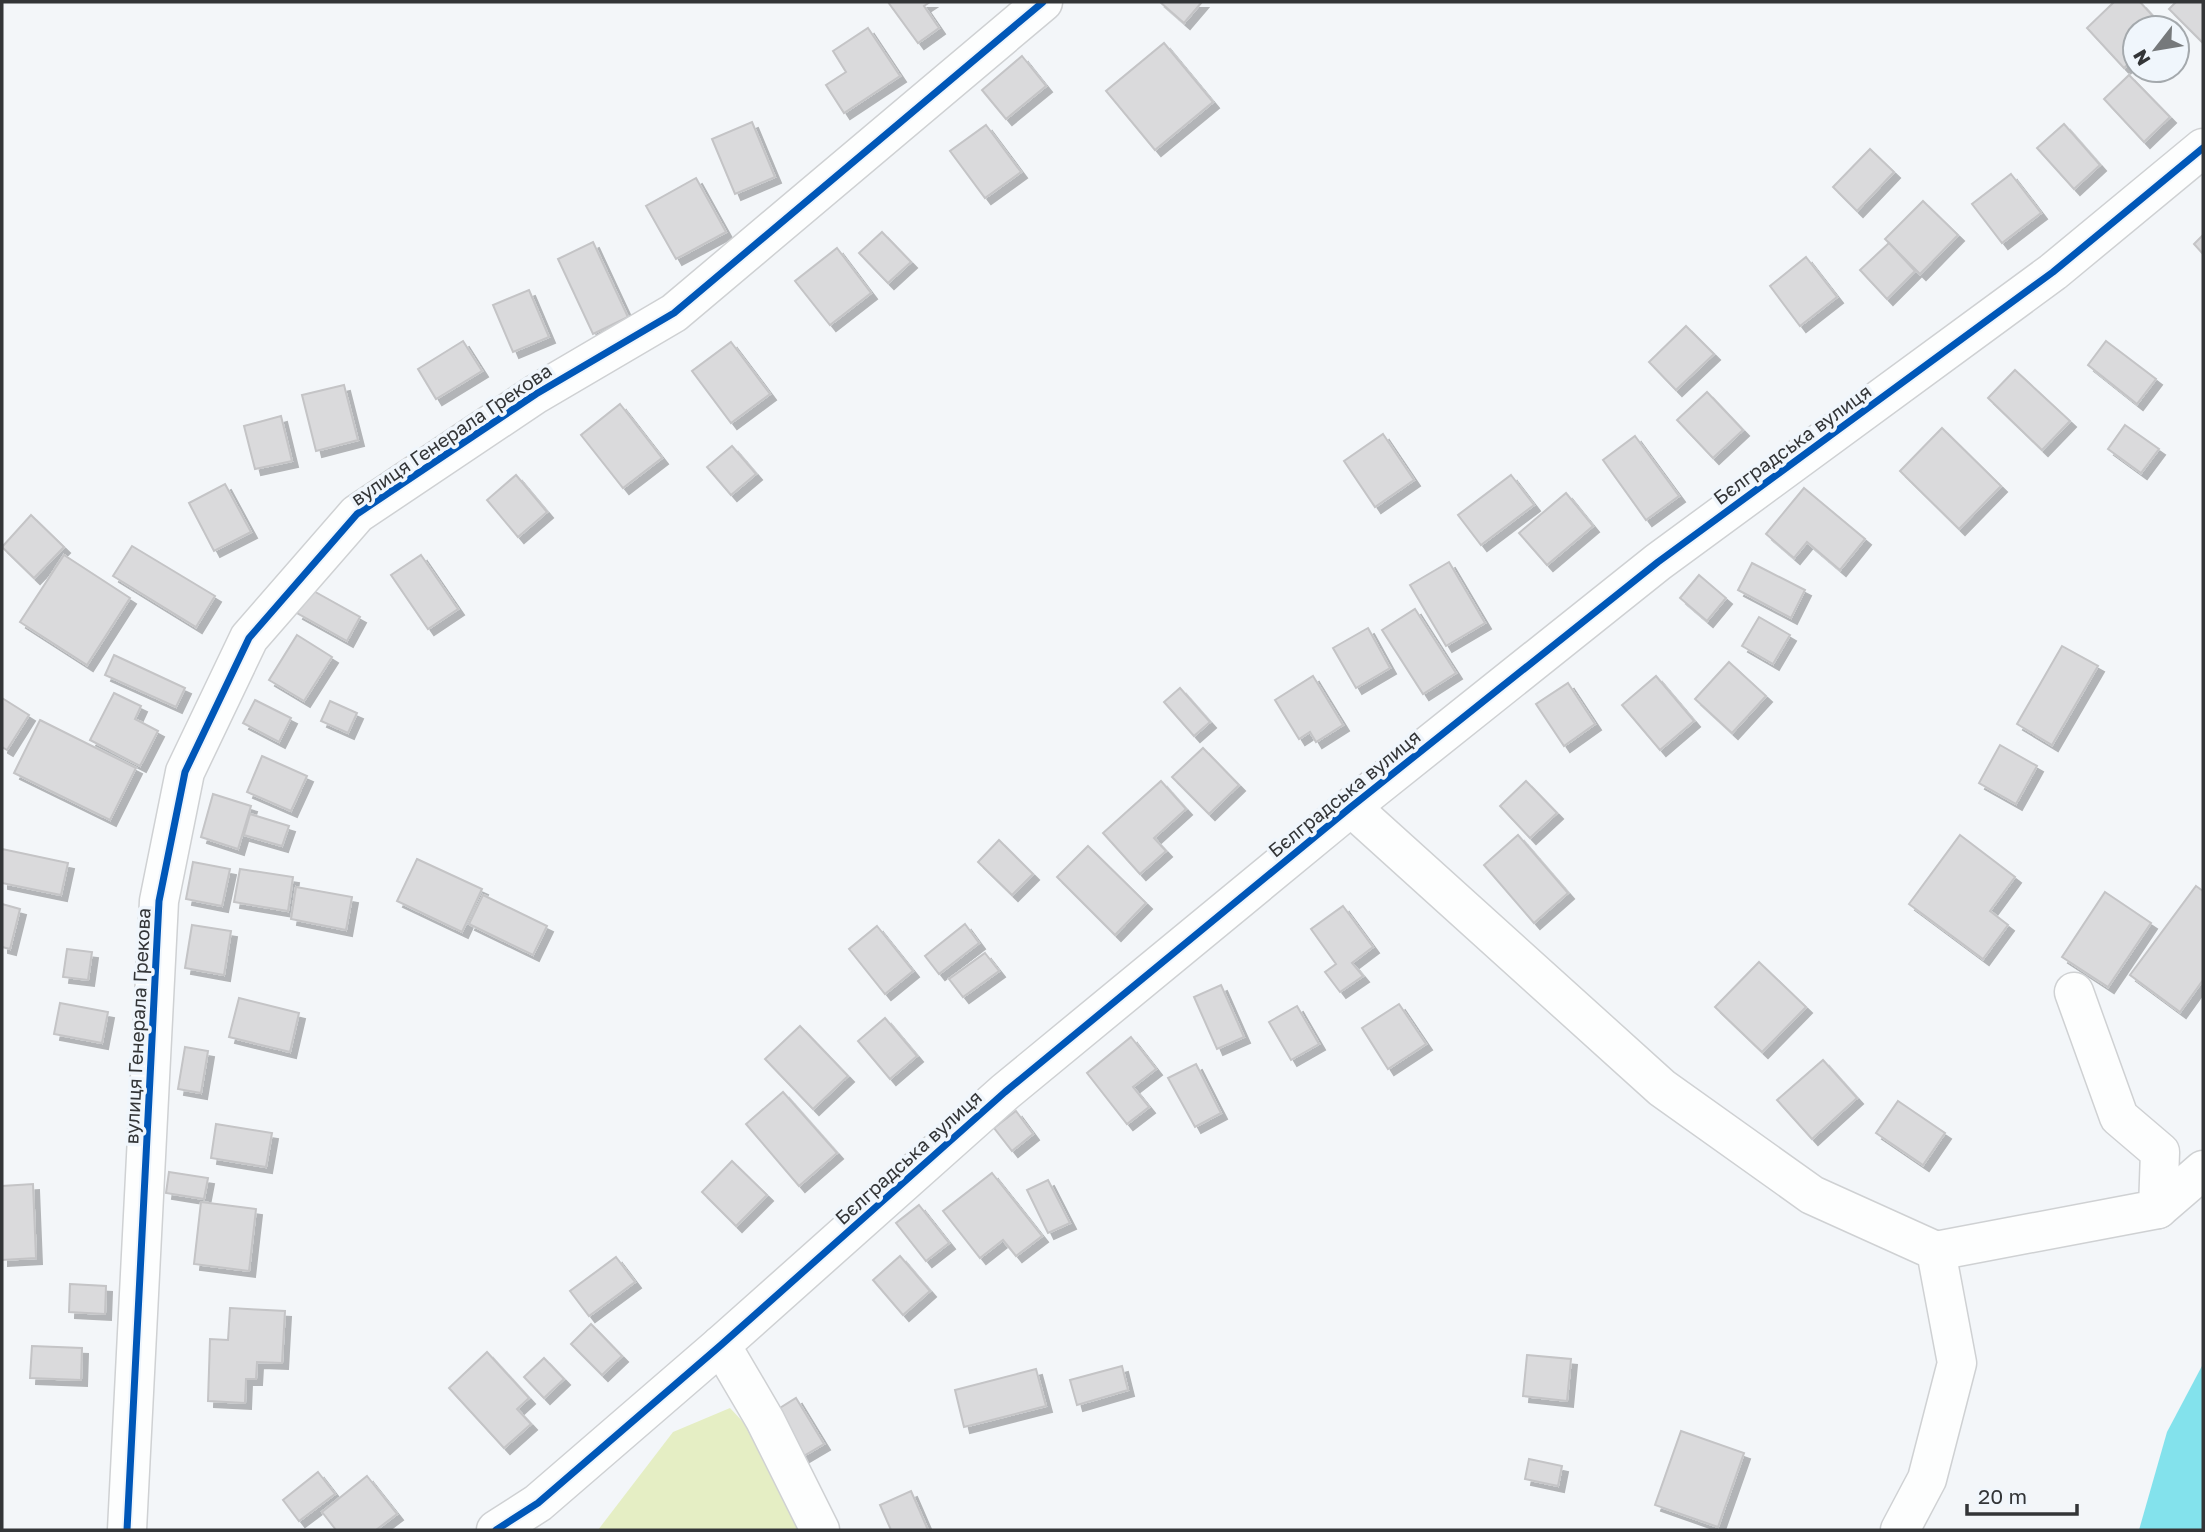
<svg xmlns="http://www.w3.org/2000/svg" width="2205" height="1532" font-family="'Golos Text',sans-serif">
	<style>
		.green { fill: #e5eec4 }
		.water { fill: #83e2ec }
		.building { fill: #dadadc; stroke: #c4c4c6; stroke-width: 2; filter: url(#shadow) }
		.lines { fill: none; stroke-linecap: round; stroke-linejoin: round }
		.minor-casing { stroke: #cfd1d3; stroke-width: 41 }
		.minor { stroke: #fdfefe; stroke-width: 38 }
		.cycleway-casing { stroke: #f0f6fc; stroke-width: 11 }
		.cycleway { stroke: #0057b8; stroke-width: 7 }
		.labels { text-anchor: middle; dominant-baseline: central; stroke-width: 7; stroke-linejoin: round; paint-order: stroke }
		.street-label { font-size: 19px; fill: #333537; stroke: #f0f6fc }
	</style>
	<defs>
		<filter id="shadow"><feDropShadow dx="6" dy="6" stdDeviation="0" flood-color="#0004"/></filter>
	</defs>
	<rect width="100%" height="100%" fill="#f3f6f9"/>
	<polygon class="green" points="730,1408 759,1439 803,1530 598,1530 673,1432"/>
	<polygon class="water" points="2203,1364 2203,1530 2139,1530 2167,1432"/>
	<g class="building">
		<polygon points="888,2 930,2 924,6 939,28 918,43"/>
		<polygon points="1160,2 1202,2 1184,23"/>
		<polygon points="2114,2 2140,2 2164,28 2135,28 2135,58 2124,68 2087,28"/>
		<polygon points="2176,2 2203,2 2203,43 2169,9"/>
		<polygon points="868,28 900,76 844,113 826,85 846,72 833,51"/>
		<polygon points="1164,43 1213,102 1155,150 1106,91"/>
		<polygon points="1022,56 1046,86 1006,119 982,90"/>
		<polygon points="2129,75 2170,117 2144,142 2104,99"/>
		<polygon points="752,122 775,177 735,194 712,139"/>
		<polygon points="2064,124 2100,165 2074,189 2037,148"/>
		<polygon points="986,125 1021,172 985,198 950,151"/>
		<polygon points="1870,149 1894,172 1857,211 1833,187"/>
		<polygon points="2011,174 2041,213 2002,243 1972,204"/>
		<polygon points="696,178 726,232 676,259 646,206"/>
		<polygon points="1923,201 1958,235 1920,274 1885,239"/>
		<polygon points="882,232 911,262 888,283 859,253"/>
		<polygon points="2203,235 2203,254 2194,244"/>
		<polygon points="593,242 628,317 593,334 558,259"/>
		<polygon points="1889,243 1915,271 1887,299 1860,270"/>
		<polygon points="837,248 871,293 830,325 795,281"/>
		<polygon points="1806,257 1837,297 1800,326 1770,286"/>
		<polygon points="529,290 549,337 513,352 493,305"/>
		<polygon points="1686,326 1714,354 1676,390 1649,362"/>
		<polygon points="463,341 482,371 436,399 418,369"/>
		<polygon points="2106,341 2156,379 2137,404 2088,365"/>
		<polygon points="731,342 770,394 731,423 692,371"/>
		<polygon points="2015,370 2070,421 2042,450 1988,398"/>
		<polygon points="344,385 358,440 316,451 302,395"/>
		<polygon points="1707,392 1743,430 1713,458 1677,420"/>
		<polygon points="620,404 662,458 623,488 581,435"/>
		<polygon points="281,416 292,461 255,469 244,426"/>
		<polygon points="2125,425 2159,449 2141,473 2108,449"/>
		<polygon points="1942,428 2001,486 1959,529 1900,471"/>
		<polygon points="1383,434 1414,480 1375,507 1344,461"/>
		<polygon points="1635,436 1679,496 1646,520 1603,460"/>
		<polygon points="732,446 756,474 731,495 707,467"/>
		<polygon points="516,475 547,512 518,537 487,500"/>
		<polygon points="1511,475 1534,505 1481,545 1458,515"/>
		<polygon points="225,484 251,532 214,551 189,503"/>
		<polygon points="1804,488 1865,539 1840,570 1807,542 1794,558 1766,534"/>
		<polygon points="1566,493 1593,526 1547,565 1519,533"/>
		<polygon points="31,515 64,547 34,578 2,547"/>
		<polygon points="132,546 215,596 196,627 113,576"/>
		<polygon points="64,555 130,598 87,665 20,622"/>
		<polygon points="421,555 458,609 428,629 391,575"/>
		<polygon points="1449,562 1485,623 1446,646 1410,585"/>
		<polygon points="1752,563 1805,590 1791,618 1738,590"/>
		<polygon points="1699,575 1726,598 1707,621 1680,598"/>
		<polygon points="310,589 360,617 347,641 297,613"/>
		<polygon points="1415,609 1456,673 1423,694 1382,630"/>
		<polygon points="1759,617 1790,635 1773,664 1742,646"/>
		<polygon points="1368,628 1390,668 1356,688 1333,648"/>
		<polygon points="297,635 332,657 304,701 269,680"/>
		<polygon points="2062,646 2098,666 2052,745 2017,724"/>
		<polygon points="114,655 185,688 176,707 105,675"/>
		<polygon points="1729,662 1766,696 1732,733 1695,699"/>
		<polygon points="1313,676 1343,725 1316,742 1310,732 1299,739 1275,700"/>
		<polygon points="1656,676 1694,721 1660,750 1622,705"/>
		<polygon points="1568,683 1595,724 1564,746 1536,704"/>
		<polygon points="1180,688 1210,722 1194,736 1164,702"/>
		<polygon points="114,693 141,706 135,719 158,731 140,766 90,740"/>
		<polygon points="2,698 29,715 7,750 2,747"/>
		<polygon points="255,700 291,718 279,742 243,723"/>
		<polygon points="330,701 357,713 348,733 321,721"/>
		<polygon points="40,720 136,768 110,820 14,773"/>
		<polygon points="2000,745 2037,766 2016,804 1979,783"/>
		<polygon points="1203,748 1239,785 1209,814 1172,777"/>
		<polygon points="262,756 307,776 291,811 247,792"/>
		<polygon points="1161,781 1186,809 1154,838 1166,851 1140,874 1103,833"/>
		<polygon points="1526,781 1557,813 1530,838 1500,806"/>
		<polygon points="213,794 251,806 238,849 201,837"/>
		<polygon points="250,814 289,826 282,846 244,835"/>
		<polygon points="1518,835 1568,893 1534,923 1484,865"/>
		<polygon points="1960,835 2015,877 1990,911 2008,925 1983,959 1909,904"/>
		<polygon points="999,840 1033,874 1012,895 978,862"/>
		<polygon points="1088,846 1146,903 1115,935 1057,877"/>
		<polygon points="2,849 68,863 61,895 2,883"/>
		<polygon points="417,859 482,889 462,932 397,901"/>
		<polygon points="193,862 230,869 222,906 186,899"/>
		<polygon points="240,869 293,877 288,911 234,902"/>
		<polygon points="2196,886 2203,891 2203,980 2180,1012 2130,975"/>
		<polygon points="296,887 352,897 346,930 291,919"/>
		<polygon points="2105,892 2151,923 2108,987 2062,957"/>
		<polygon points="483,895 547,926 533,955 469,924"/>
		<polygon points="2,904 20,909 10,949 2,947"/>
		<polygon points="1343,906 1373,947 1352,963 1363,976 1340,992 1325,972 1336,964 1311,929"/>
		<polygon points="965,924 979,943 939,974 925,956"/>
		<polygon points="192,925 231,931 224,975 185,968"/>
		<polygon points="877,926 913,971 885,994 849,949"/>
		<polygon points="67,949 92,952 88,980 63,977"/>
		<polygon points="985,953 999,971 963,997 949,979"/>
		<polygon points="1759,962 1806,1007 1762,1052 1715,1007"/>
		<polygon points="1221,985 1244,1037 1217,1049 1194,997"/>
		<polygon points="239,998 299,1013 290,1052 229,1037"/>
		<polygon points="60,1003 108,1012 102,1043 54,1034"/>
		<polygon points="1399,1004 1426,1044 1388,1069 1362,1028"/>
		<polygon points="1297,1006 1319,1044 1291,1060 1269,1022"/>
		<polygon points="885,1018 917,1056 890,1079 858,1041"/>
		<polygon points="800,1026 848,1076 813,1109 765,1059"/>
		<polygon points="1131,1037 1156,1069 1133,1087 1149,1107 1127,1124 1087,1073"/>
		<polygon points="185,1047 208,1051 201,1093 178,1089"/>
		<polygon points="1823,1060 1857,1098 1812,1139 1777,1100"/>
		<polygon points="1196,1064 1221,1113 1195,1127 1168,1078"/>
		<polygon points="783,1092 837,1153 799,1186 746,1124"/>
		<polygon points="1898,1101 1945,1133 1923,1165 1876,1133"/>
		<polygon points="1016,1111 1033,1134 1012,1151 994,1128"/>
		<polygon points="216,1124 272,1133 266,1167 211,1158"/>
		<polygon points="732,1161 767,1195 736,1226 702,1192"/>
		<polygon points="169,1172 208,1178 204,1199 166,1193"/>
		<polygon points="992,1173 1042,1236 1016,1256 1003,1240 980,1258 943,1211"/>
		<polygon points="1048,1180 1070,1223 1048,1233 1027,1190"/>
		<polygon points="33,1184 36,1258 2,1260 2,1186"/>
		<polygon points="201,1202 256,1209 249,1271 194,1264"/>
		<polygon points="919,1205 949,1243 926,1261 896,1223"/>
		<polygon points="900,1256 930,1291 903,1315 873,1280"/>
		<polygon points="616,1257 635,1282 589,1316 570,1291"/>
		<polygon points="70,1284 106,1286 105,1314 69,1312"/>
		<polygon points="230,1308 285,1311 282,1363 257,1362 256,1379 246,1379 245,1403 208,1401 210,1339 228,1340"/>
		<polygon points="591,1324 622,1356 602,1375 571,1344"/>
		<polygon points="32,1346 82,1348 81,1380 30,1378"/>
		<polygon points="487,1352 529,1398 517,1409 531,1424 504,1448 449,1388"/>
		<polygon points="1527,1355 1571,1359 1567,1401 1523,1396"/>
		<polygon points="544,1358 564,1379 544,1398 524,1377"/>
		<polygon points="1122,1366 1128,1390 1077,1405 1070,1380"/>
		<polygon points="1036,1369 1046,1406 964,1427 955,1390"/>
		<polygon points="796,1398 824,1444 802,1457 775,1411"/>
		<polygon points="1681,1431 1744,1453 1718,1527 1655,1505"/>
		<polygon points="1529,1459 1562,1466 1558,1486 1525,1479"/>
		<polygon points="318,1472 335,1494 299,1521 283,1500"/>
		<polygon points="367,1476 397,1514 376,1530 336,1530 322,1512"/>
		<polygon points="911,1491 928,1530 891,1530 880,1505"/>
	</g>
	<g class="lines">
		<defs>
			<g id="minor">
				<polyline points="1351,807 1662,1088 1812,1195 1936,1251 1957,1363 1927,1479 1900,1530"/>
				<polyline points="2158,1209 2203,1170"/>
				<polyline points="1936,1251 2158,1209 2160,1152 2119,1117 2074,992"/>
				<polyline points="721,1345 765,1420 820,1530"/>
				<polyline points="127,1530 159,901 185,772 249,638 357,514 536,394 674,313 1043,2"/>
				<polyline points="496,1530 538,1503 721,1345 1005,1092 1351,807 1658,562 2053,272 2203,148"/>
			</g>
		</defs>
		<use href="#minor" class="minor-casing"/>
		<use href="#minor" class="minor"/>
		<defs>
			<g id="cycleway">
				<polyline points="127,1530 159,901 185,772 249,638 357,514 536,394 674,313 1043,2"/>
				<polyline points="496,1530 538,1503 721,1345 1005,1092 1351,807 1658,562 2053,272 2203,148"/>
			</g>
		</defs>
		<use href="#cycleway" class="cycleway-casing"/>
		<use href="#cycleway" class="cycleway"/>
	</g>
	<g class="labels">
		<g class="street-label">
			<text transform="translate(451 434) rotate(-34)">вулиця Генерала Грекова</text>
			<text transform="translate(1792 444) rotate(-36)">Бєлградська вулиця</text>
			<text transform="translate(1344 793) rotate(-39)">Бєлградська вулиця</text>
			<text transform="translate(137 1026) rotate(-87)">вулиця Генерала Грекова</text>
			<text transform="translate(908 1157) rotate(-42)">Бєлградська вулиця</text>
		</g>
	</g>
	<rect width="2205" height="1532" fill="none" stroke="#333537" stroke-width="7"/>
	<g transform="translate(2156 49) rotate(239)"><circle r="33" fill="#f0f6fc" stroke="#a4a9ad" stroke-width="2"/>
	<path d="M0-5L12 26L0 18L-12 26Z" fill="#76797b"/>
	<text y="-10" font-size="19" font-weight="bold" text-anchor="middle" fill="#333537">N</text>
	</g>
	<path d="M1967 1504v10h110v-10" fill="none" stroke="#333537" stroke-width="3.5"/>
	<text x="1978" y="1504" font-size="21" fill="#333537" stroke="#f0f6fc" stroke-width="5" paint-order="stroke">20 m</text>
</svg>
